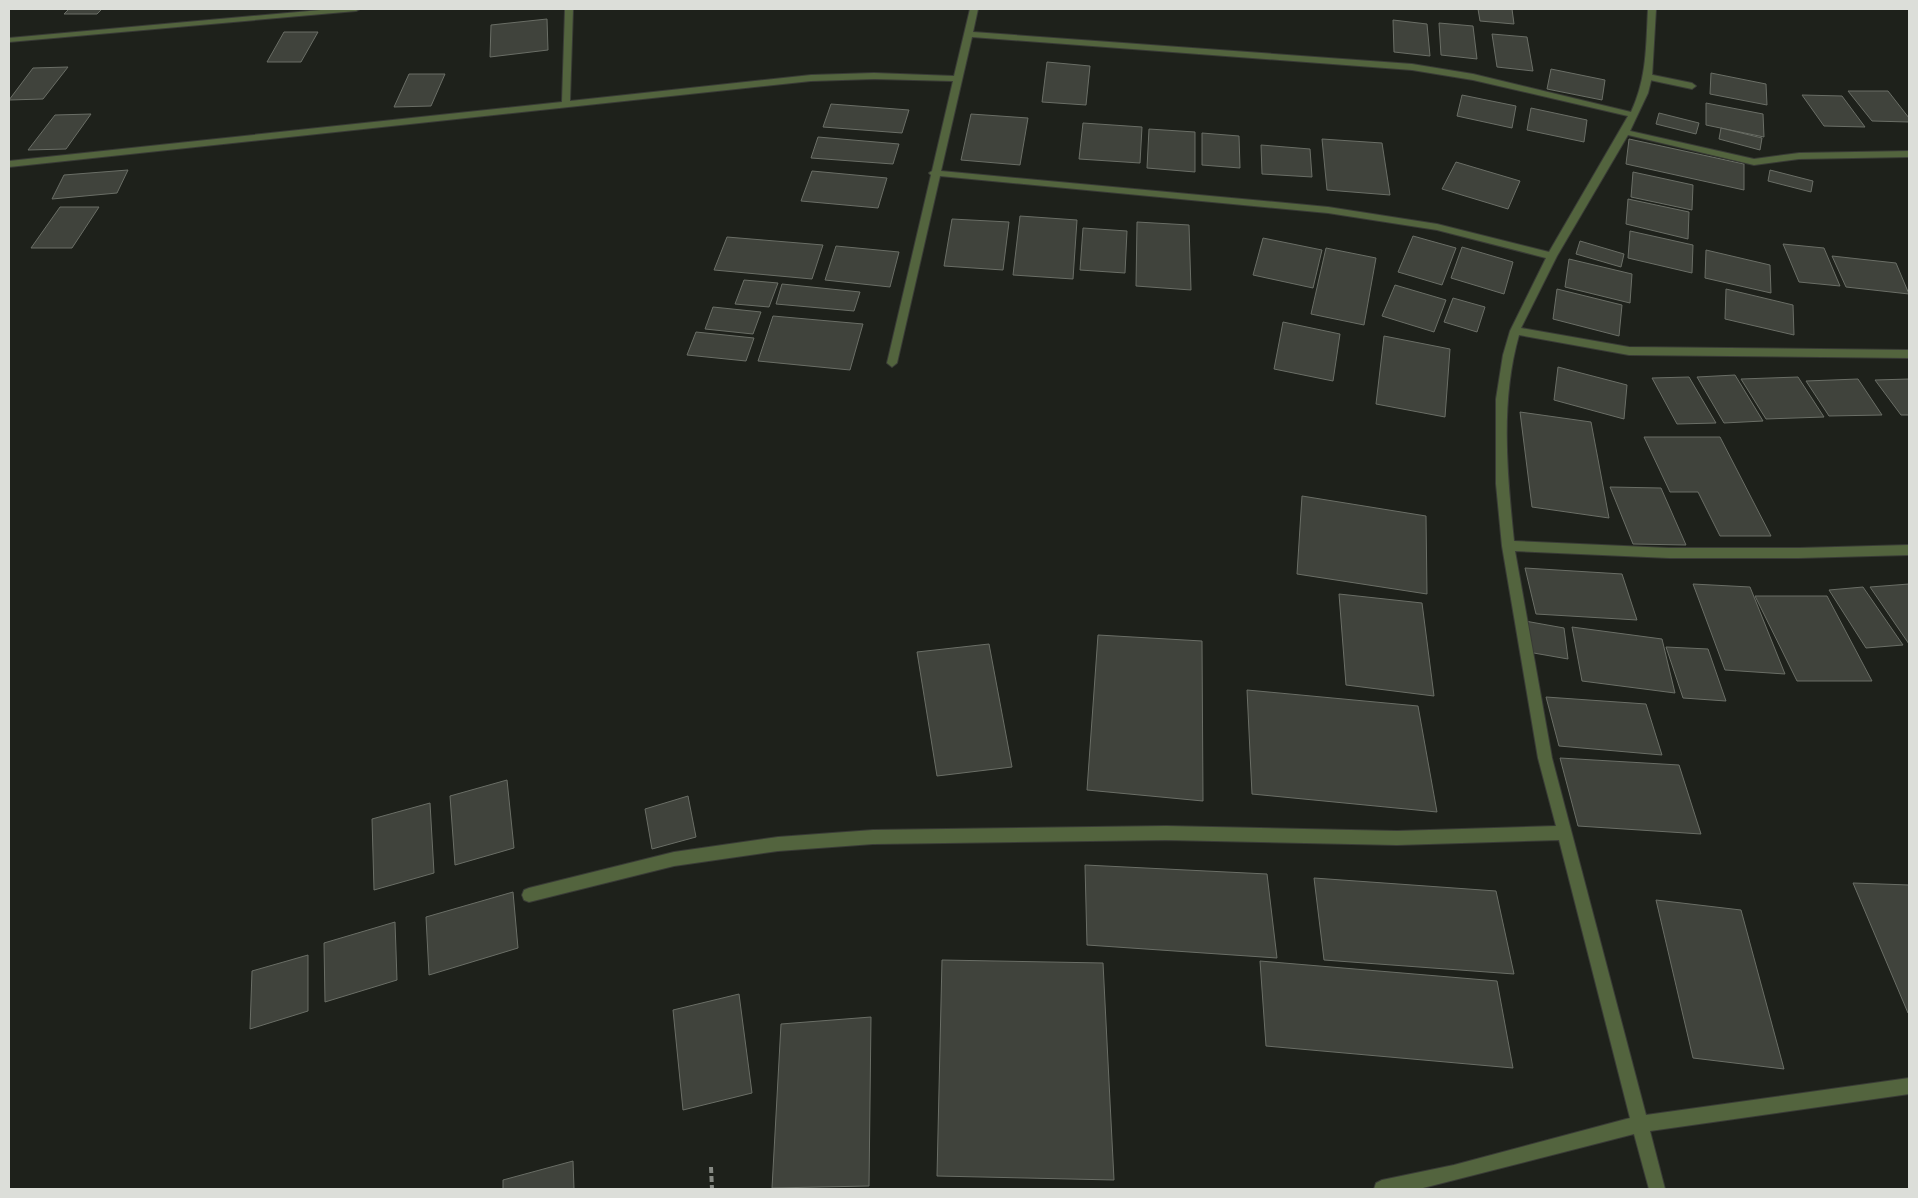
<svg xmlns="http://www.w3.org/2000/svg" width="1918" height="1198" font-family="'DejaVu Sans',sans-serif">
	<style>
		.building { fill: #40433c; stroke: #6a6e66 }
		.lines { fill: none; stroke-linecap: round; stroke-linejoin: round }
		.service-casing { stroke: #393b36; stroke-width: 2 }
		.minor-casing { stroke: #393b36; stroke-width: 2 }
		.path { stroke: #868983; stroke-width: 4; stroke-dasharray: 6 3; stroke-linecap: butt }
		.service { fill: #53643e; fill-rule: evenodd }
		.minor { fill: #53643e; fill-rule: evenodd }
	</style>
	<rect width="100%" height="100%" fill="#1e211b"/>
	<g class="building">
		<polygon points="69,9 102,9 97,14 64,14"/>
		<polygon points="1478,9 1512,9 1514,24 1480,21"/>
		<polygon points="547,19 548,50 490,57 491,25"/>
		<polygon points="1393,20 1427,24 1430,56 1394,52"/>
		<polygon points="1439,23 1473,26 1477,59 1441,55"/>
		<polygon points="284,32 318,32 301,62 267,62"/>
		<polygon points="1492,34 1527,37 1533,71 1497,67"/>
		<polygon points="1047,62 1090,66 1086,105 1042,102"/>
		<polygon points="68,67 43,99 9,100 33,68"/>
		<polygon points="1551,69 1605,80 1602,100 1547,89"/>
		<polygon points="1711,73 1766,84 1767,105 1710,94"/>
		<polygon points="409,74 445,74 431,106 394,107"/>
		<polygon points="1848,91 1888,91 1909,118 1909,122 1872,121"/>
		<polygon points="1462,95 1516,106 1512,128 1457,116"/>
		<polygon points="1802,95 1842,96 1865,127 1824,126"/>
		<polygon points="1706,103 1763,114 1764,137 1706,125"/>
		<polygon points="831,104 909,110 902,133 823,127"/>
		<polygon points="1531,108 1587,120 1584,142 1527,130"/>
		<polygon points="1659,113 1699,123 1696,134 1656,124"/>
		<polygon points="91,114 66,149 28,150 55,115"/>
		<polygon points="971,114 1028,118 1020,165 961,160"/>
		<polygon points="1083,123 1142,127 1140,163 1079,159"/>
		<polygon points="1721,128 1762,138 1760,150 1719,139"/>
		<polygon points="1149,129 1195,132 1195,172 1147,168"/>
		<polygon points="1202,133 1239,136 1240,168 1202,165"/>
		<polygon points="818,137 899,144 893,164 811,158"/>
		<polygon points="1322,139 1382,143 1390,195 1327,190"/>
		<polygon points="1629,139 1744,164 1744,190 1626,164"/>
		<polygon points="1261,145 1310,149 1312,177 1262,174"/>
		<polygon points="1456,162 1520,181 1508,209 1442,189"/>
		<polygon points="128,170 117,193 52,199 64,175"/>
		<polygon points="1770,170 1813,181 1811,192 1768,181"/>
		<polygon points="812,171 887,178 878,208 801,201"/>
		<polygon points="1633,172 1693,185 1692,210 1631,197"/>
		<polygon points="1628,199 1689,212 1688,239 1626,224"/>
		<polygon points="60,207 99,207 72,248 31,248"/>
		<polygon points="1020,216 1077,220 1073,279 1013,275"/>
		<polygon points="952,219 1009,222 1003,270 944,266"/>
		<polygon points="1137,222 1189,225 1191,290 1136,286"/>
		<polygon points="1083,228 1127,231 1125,273 1080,270"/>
		<polygon points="1630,231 1693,245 1692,273 1628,258"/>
		<polygon points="1413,236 1456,248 1442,285 1398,272"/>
		<polygon points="727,237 823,245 812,279 714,270"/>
		<polygon points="1263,238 1322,250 1313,288 1253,275"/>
		<polygon points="1580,241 1624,254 1621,267 1576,254"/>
		<polygon points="1783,244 1824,248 1840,286 1799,282"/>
		<polygon points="836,246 899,252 890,287 825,280"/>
		<polygon points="1462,247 1513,262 1504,294 1451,278"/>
		<polygon points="1326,248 1376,258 1364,325 1311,314"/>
		<polygon points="1706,250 1770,265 1771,293 1705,278"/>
		<polygon points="1832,256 1896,263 1909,294 1846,287"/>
		<polygon points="1569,259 1632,274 1630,303 1565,287"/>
		<polygon points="744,280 778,283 769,307 735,304"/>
		<polygon points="782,284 860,292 854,311 776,304"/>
		<polygon points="1395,285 1446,300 1434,332 1382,316"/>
		<polygon points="1557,289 1622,305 1619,336 1553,319"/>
		<polygon points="1726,289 1793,305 1794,335 1725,319"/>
		<polygon points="1453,298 1485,307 1477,332 1444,322"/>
		<polygon points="713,307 761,312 753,334 705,329"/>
		<polygon points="773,316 863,324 850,370 758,361"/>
		<polygon points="1283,322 1340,334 1333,381 1274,369"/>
		<polygon points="696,332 754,338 746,361 687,355"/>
		<polygon points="1384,336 1450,349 1445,417 1376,404"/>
		<polygon points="1558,367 1627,385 1624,419 1554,400"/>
		<polygon points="1735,375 1763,421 1724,423 1697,377"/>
		<polygon points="1689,377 1716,423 1677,424 1652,378"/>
		<polygon points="1798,377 1824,417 1766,419 1741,379"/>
		<polygon points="1858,379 1882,415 1829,416 1806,381"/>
		<polygon points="1909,379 1909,415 1901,415 1875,380"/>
		<polygon points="1520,412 1591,422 1609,518 1532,507"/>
		<polygon points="1644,437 1720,437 1771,536 1720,536 1698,492 1670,492"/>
		<polygon points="1610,487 1661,488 1686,545 1633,544"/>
		<polygon points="1302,496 1426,516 1427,594 1297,574"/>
		<polygon points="1525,568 1622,574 1637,620 1536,614"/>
		<polygon points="1693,584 1750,587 1785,674 1725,670"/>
		<polygon points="1909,584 1909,644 1870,587"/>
		<polygon points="1863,587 1903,645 1866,648 1829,590"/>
		<polygon points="1339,594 1422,603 1434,696 1346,685"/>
		<polygon points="1755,596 1827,596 1872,681 1797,681"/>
		<polygon points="1525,621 1564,628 1568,659 1528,652"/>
		<polygon points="1572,627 1662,639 1675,693 1582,681"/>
		<polygon points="1098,635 1202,641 1203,801 1087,790"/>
		<polygon points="989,644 1012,767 937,776 917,652"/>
		<polygon points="1666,647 1708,649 1726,701 1683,698"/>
		<polygon points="1247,690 1418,706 1437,812 1252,794"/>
		<polygon points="1546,697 1646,704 1662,755 1559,746"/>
		<polygon points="1560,758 1679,765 1701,834 1578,826"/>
		<polygon points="507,780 514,848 455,865 450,796"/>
		<polygon points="688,796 696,837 652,849 645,809"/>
		<polygon points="430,803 434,873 374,890 372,819"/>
		<polygon points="1085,865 1267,874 1277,958 1087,945"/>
		<polygon points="1314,878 1496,891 1514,974 1324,960"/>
		<polygon points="1853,883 1909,885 1909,1013 1908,1013"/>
		<polygon points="513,892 518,948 429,975 426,917"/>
		<polygon points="1656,900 1741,910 1784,1069 1693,1058"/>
		<polygon points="395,922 397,980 325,1002 324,943"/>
		<polygon points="308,955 308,1011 250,1029 252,971"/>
		<polygon points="942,960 1103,963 1114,1180 937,1176"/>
		<polygon points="1260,961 1497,981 1513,1068 1266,1046"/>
		<polygon points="739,994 752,1093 683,1110 673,1010"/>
		<polygon points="871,1017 869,1186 772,1188 781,1024"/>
		<polygon points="573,1161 574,1189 503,1189 503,1180"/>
	</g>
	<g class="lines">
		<defs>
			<polygon id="service" points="1648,74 1692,83 1696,86 1692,89 1645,79 1644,77"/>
			<g id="minor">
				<polygon points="332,9 360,9 356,11 9,42 9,38"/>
				<path d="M565 9H573L570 101 811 75 874 73 954 76 970 9H978L973 32 1412 64 1473 74 1631 112C1647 78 1646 46 1648 9H1656L1652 77 1648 93 1630 131 1754 159 1799 153 1909 151V157L1799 159 1754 165 1628 135 1557 256 1521 328 1629 347 1909 350V358L1629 355 1519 335C1500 402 1507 473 1514 541L1669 548H1799L1909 545V555L1799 558H1669L1515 551 1552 758 1646 1115 1909 1078V1094L1650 1131 1665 1189H1649L1634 1134 1419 1189H1374L1376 1183 1382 1180 1454 1165 1630 1118 1559 840 1397 845 1166 840 873 844 778 851 674 866 529 902 524 900 522 895 524 890 529 888 674 852 778 837 873 830 1166 826 1397 831 1556 826 1538 758 1502 546 1496 484V399L1503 355 1510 331 1546 258 1437 230 1328 213 940 176 897 363 892 367 887 363 931 175 929 173 932 171 953 81 874 79 811 81 9 167V161L562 102ZM972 37 1412 70 1473 80 1628 116 1549 252 1437 224 1328 207 941 171Z"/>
			</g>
		</defs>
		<use href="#service" class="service-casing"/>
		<use href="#minor" class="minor-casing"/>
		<polyline class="path" points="711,1167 712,1189"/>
		<use href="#service" class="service"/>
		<use href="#minor" class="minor"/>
	</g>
	<rect width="1918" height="1198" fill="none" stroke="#dcded9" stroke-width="20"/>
</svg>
